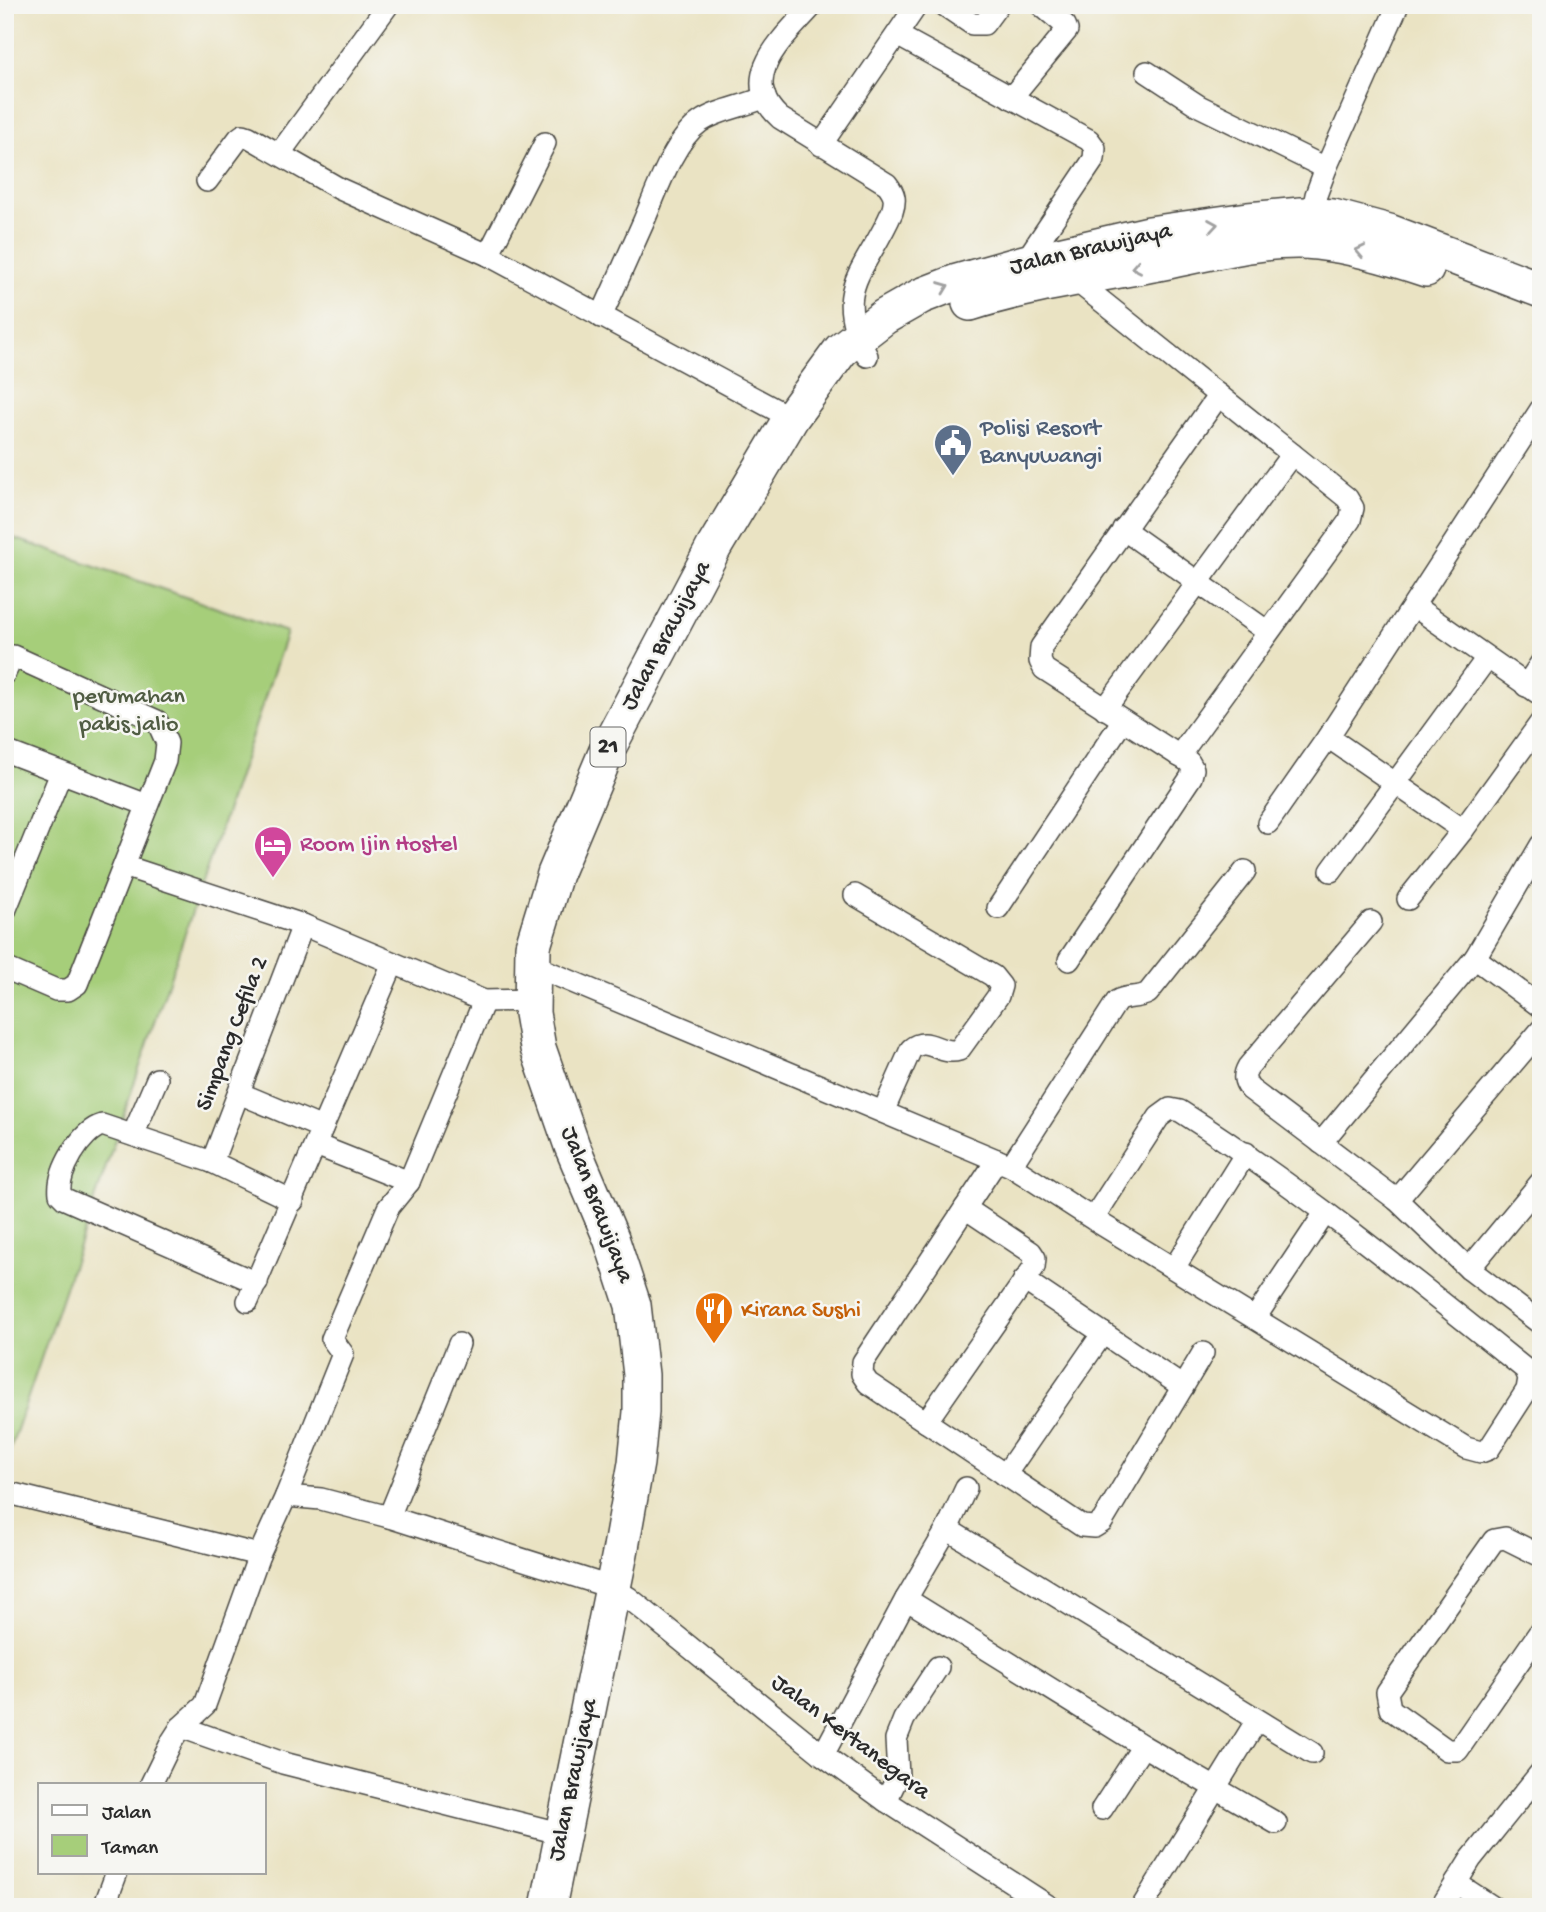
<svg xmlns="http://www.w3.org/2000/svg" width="1546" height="1912" font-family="'Gochi Hand',sans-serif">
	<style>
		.green { fill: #a6ce7a; stroke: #687c52; stroke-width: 2 }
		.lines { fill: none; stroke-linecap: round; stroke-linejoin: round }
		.minor-casing { stroke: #484742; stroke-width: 24 }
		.trunk-casing { stroke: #484742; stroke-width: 38 }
		.minor { stroke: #fff; stroke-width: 21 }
		.trunk { stroke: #fff; stroke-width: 35 }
		.oneway { stroke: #a0a0a0 }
		.labels { text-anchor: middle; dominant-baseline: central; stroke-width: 5; stroke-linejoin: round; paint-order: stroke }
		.shield { fill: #f6f6f2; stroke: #686867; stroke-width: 2 }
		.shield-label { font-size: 23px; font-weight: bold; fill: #2b2b2b }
		.street-label { font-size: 24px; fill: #2b2b2b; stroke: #f6f6f2 }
		.service-label { font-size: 24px; fill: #4e5e75; stroke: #f6f6f2; text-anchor: start }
		.park-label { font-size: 24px; fill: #505c43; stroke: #f6f6f2 }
		.hotel-label { font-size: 24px; fill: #b23c85; stroke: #f6f6f2; text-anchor: start }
		.food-label { font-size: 24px; fill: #c56008; stroke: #f6f6f2; text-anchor: start }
	</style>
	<rect width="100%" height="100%" fill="#f6f6f2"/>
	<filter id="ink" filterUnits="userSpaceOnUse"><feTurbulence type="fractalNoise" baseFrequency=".0143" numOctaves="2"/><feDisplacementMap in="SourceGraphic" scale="14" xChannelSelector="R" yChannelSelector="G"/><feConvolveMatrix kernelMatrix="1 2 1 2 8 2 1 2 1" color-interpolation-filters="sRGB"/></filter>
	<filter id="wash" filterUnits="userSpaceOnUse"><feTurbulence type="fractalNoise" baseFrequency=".00686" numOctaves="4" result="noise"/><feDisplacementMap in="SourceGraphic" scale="28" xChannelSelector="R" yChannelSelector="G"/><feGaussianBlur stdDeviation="1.57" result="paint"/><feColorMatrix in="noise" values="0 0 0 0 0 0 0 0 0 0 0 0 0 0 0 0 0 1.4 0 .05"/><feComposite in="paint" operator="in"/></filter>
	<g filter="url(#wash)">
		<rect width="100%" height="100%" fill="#eae3c3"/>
		<polygon class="green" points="5,535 287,632 5,1465"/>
	</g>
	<g filter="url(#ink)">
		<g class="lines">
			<defs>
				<g id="minor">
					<path d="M813 5C785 37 735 77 780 118L887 184C895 194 896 200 892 212 866 272 830 288 867 356"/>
					<polyline points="944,5 972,24 984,24 998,5"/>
					<polyline points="897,35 1089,140 1095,148 1094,159 1024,263"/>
					<polyline points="1147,72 1199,106 1326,168"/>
					<polyline points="1011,98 1067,30 1065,25 1041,5"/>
					<polyline points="821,145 917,5"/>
					<polyline points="280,153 388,5"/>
					<polyline points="207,181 239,138 243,135 249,137 340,189 488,255 791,418"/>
					<polyline points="1312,214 1316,195 1326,168 1398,5"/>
					<polyline points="488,255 545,143"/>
					<polyline points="1074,279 1347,498 1353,508 1350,520 1179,756"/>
					<path d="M601 317C615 285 629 254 643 223 656 193 673 141 700 122 719 109 744 107 765 97"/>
					<polyline points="1123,529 1268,632"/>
					<polyline points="1414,606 1541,695"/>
					<polyline points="5,673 13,656 157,721 167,743 165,761 77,984 68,990 56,990 5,968"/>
					<polyline points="1526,686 1541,663"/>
					<polyline points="1105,709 1292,454"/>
					<polyline points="5,751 147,805"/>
					<polyline points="1268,823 1328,737"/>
					<polyline points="1463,830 1328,737 1541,409"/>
					<polyline points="124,866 303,925 484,1001 531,1000"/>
					<polyline points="1331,871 1487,658"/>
					<path d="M855 895 993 976 1001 986 998 996 959 1050C940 1056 928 1035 911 1049L883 1112"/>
					<polyline points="1408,899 1463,830 1541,722"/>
					<polyline points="998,908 1123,720"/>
					<polyline points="5,911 61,773"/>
					<path d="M1371 922 1248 1067C1243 1076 1244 1081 1250 1089L1397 1200 1469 1269 1541 1324"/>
					<polyline points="1475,958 1541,1007"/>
					<polyline points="1069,960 1191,777 1193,769 1189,762 1044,669 1040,661 1041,647 1219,395"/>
					<path d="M544 970 1011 1166 1093 1219 1466 1448 1481 1452 1489 1449 1527 1390 1529 1378 1525 1369C1413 1279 1301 1188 1180 1111L1170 1109 1159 1117 1093 1219"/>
					<polyline points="239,1093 322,1128"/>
					<polyline points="133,1135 157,1079"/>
					<polyline points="1321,1143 1475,958 1541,845"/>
					<polyline points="316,1145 409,1182"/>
					<polyline points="997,1160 863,1362 862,1374 868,1383 1082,1526 1094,1527 1102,1522 1203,1353"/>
					<polyline points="212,1162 303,925"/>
					<path d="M1011 1166 1117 1001C1127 995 1138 999 1148 993L1245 871"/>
					<polyline points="1397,1200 1541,1030"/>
					<polyline points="1174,1268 1246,1153"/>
					<polyline points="1469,1269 1541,1182"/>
					<polyline points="1024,1280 1183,1387"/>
					<path d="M257 1283 65 1199 60 1194C57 1172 81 1131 102 1125L212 1162 293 1201"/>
					<polyline points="248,1301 393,963"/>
					<polyline points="1255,1318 1325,1213"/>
					<polyline points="926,1422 1034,1267 1035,1258 1031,1252 965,1208"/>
					<polyline points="1005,1475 1103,1333"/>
					<polyline points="5,1492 259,1555 286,1496 321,1499 389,1517 613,1588 629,1598 823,1755 886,1801 1050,1907"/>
					<polyline points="286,1496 343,1354 332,1339 388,1208 409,1182 484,1001"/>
					<polyline points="389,1517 459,1344"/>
					<polyline points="947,1529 1312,1753"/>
					<polyline points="1541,1556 1505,1538 1494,1540 1387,1692 1390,1709 1447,1750 1458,1750 1541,1630"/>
					<polyline points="906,1599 1143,1746 1276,1823"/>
					<polyline points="181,1727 283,1763 563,1834"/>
					<polyline points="823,1755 906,1599 947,1529 966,1488"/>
					<polyline points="151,1784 172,1741 181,1727 205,1705 259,1555"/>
					<polyline points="886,1801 898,1776 896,1739 904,1719 938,1667"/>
					<polyline points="1102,1809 1143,1746"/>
					<polyline points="1456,1883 1493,1907"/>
					<polyline points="104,1907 117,1872"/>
					<polyline points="1142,1907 1257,1720"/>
					<polyline points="1441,1907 1471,1859 1541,1772"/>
				</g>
				<g id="trunk">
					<path d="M970 303C1031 284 1095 275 1158 263 1208 253 1267 237 1317 242 1354 246 1391 257 1426 269"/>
					<polyline points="548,1907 620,1553 636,1463 641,1412 641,1375 633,1305 611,1238 572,1146 538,1048 532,1013 533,946 555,874 609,746 714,547 791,418 841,350 884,317 921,296 957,282 1024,263 1149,234 1248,220 1301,215 1333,217 1389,232 1541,290"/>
				</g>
			</defs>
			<use href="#minor" class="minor-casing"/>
			<use href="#trunk" class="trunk-casing"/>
			<use href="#minor" class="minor"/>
			<use href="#trunk" class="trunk"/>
		</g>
		<defs><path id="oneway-chevron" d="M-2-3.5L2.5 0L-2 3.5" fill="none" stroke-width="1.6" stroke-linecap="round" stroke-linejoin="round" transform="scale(1.75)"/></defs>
		<g class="oneway">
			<use href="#oneway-chevron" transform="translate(1213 225) rotate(-9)"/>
			<use href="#oneway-chevron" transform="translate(1360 251) rotate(-168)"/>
			<use href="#oneway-chevron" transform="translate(1136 267) rotate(169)"/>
			<use href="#oneway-chevron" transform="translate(944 287) rotate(-21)"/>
		</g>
	</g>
	<defs>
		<symbol id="civic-pin" viewBox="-11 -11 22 30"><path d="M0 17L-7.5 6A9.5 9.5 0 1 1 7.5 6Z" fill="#5c6f8a" stroke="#f6f6f2"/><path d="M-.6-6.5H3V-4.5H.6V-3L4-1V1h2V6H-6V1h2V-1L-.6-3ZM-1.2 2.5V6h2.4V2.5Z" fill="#fff"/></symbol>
		<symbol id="hotel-pin" viewBox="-11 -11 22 30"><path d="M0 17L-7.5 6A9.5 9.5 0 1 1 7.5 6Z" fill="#d1479c" stroke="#f6f6f2"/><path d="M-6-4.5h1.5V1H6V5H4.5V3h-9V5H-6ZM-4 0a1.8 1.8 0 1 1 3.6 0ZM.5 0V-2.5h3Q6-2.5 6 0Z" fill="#fff"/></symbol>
		<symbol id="restaurant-pin" viewBox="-11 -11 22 30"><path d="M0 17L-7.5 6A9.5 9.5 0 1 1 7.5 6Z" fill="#e8710a" stroke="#f6f6f2"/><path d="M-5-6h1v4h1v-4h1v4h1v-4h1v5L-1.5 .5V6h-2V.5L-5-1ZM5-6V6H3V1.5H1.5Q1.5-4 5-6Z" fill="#fff"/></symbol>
	</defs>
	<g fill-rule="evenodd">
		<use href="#civic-pin" x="931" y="421" width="44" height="60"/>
		<use href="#hotel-pin" x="251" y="823" width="44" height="60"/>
		<use href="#restaurant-pin" x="692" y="1289" width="44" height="60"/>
	</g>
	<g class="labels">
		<rect class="shield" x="590.5" y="727.5" width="35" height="39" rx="5"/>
		<g class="shield-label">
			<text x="608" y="747">21</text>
		</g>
		<g class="street-label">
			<text transform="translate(1091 250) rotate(-13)">Jalan Brawijaya</text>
			<text transform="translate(667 636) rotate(-62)">Jalan Brawijaya</text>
			<text transform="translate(233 1034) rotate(-69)">Simpang Cefila 2</text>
			<text transform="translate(596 1205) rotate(69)">Jalan Brawijaya</text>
			<text transform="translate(850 1738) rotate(37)">Jalan Kertanegara</text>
			<text transform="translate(574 1780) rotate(-78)">Jalan Brawijaya</text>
		</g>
		<g class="service-label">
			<text x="980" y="429">Polisi Resort<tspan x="980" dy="28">Banyuwangi</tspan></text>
		</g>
		<g class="park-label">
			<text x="129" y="697">perumahan<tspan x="129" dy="28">pakis jalio</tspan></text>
		</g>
		<g class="hotel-label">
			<text x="300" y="845">Room Ijin Hostel</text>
		</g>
		<g class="food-label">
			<text x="741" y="1311">Kirana Sushi</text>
		</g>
	</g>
	<rect width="1546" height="1912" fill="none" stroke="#f6f6f2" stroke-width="28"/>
	<rect x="38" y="1783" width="228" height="91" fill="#f6f6f2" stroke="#a5a5a2" stroke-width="2"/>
	<rect x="52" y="1805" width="35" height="10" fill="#ffffff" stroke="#a5a5a2" stroke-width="2"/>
	<text x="102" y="1818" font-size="21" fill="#2b2b2b">Jalan</text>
	<rect x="52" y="1835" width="35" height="21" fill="#a6ce7a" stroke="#a5a5a2" stroke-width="2"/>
	<text x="102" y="1853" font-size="21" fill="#2b2b2b">Taman</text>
</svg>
